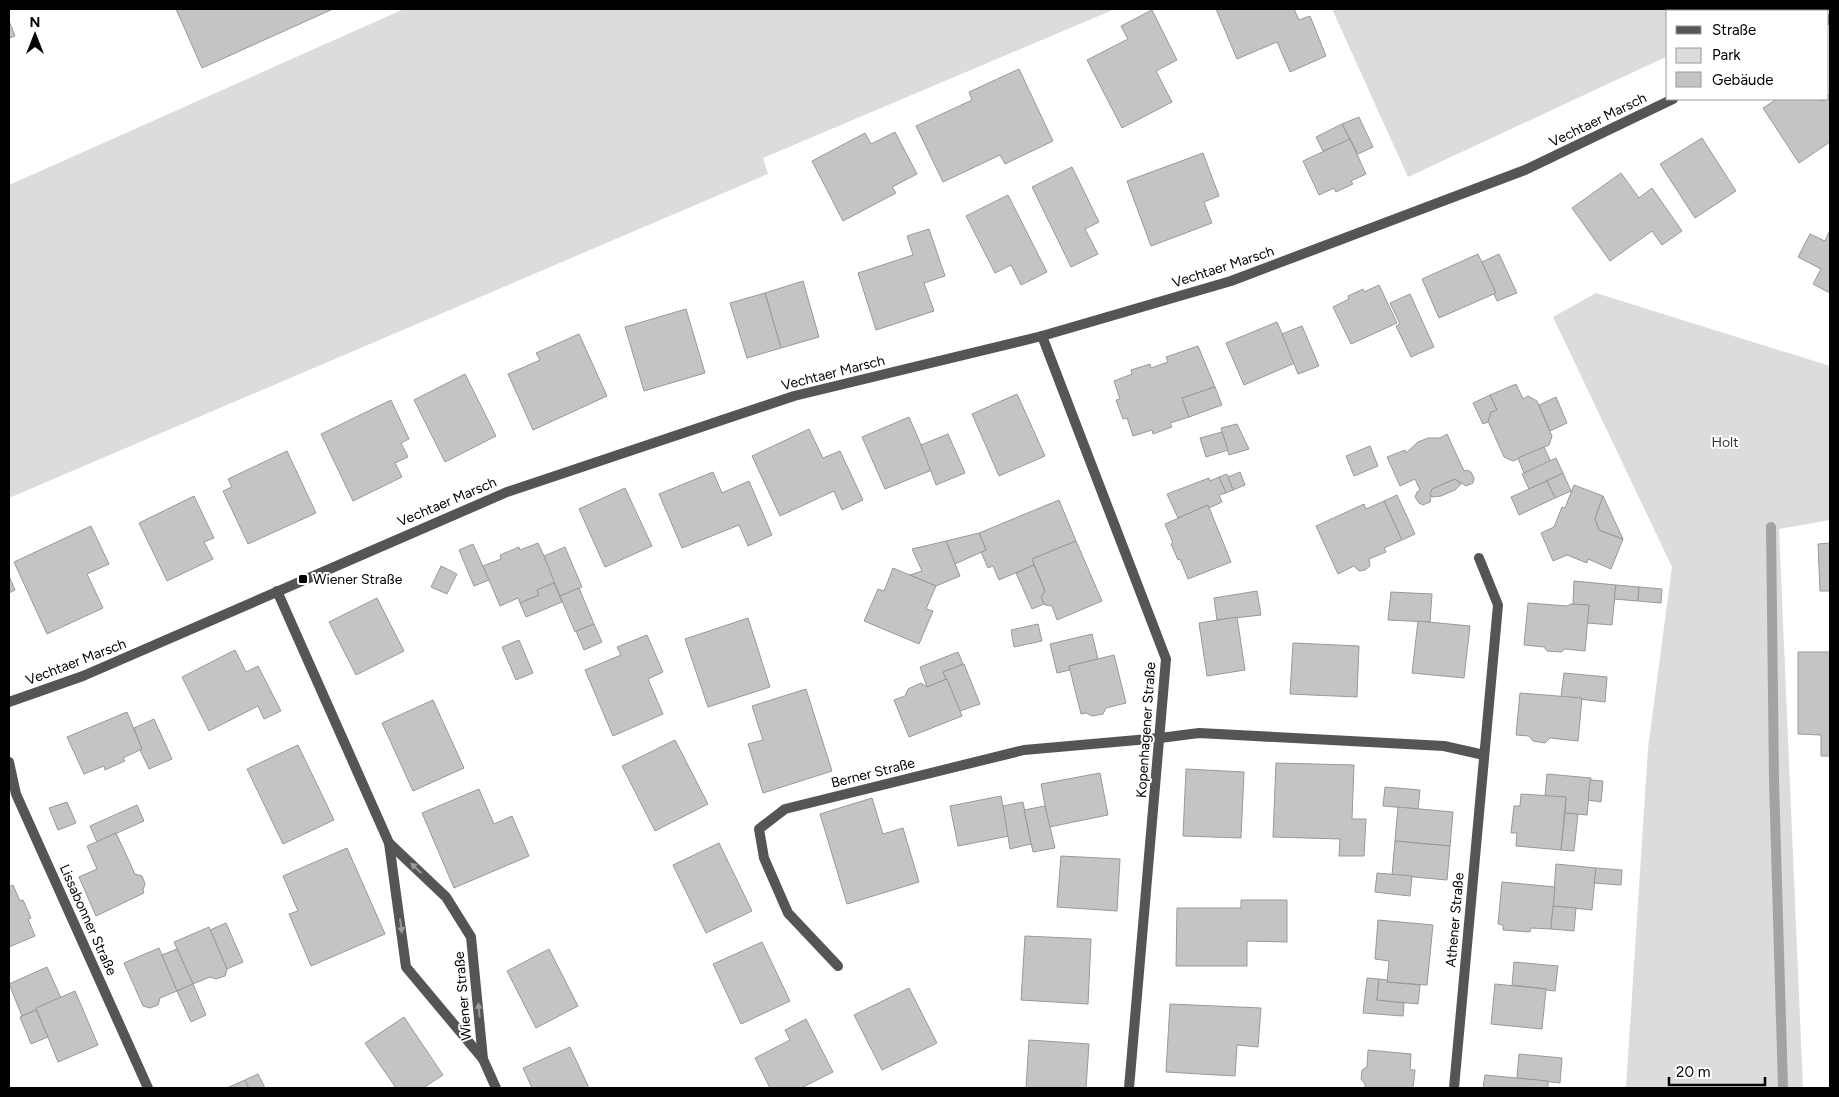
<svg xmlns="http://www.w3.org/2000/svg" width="1839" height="1097" font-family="Figtree,sans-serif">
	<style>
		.green { fill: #dcdcdc }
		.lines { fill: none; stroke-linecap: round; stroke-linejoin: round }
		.stream { stroke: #a3a3a3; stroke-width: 10 }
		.building { fill: #c4c4c4; stroke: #999 }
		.minor { stroke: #555; stroke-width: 10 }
		.tertiary { stroke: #555; stroke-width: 10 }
		.oneway { fill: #999 }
		.poi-dot { fill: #000; stroke: #fff; stroke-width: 2 }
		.labels { text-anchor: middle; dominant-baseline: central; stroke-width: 4; stroke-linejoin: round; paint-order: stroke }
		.street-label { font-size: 14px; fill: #000; stroke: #fff }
		.park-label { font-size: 14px; fill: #333; stroke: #fff }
		.poi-label { font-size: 14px; fill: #000; stroke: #fff; text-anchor: start }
	</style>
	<rect width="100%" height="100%" fill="#fff"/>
	<g class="green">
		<polygon points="404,9 1115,9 763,158 768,174 9,498 9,185"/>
		<polygon points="1332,9 1756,9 1751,11 1668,11 1668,56 1408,177"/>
		<polygon points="1596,293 1830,366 1830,520 1779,529 1803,1088 1626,1088 1648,748 1672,567 1553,317"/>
	</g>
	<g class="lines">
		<polyline class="stream" points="1771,527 1774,781 1783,1088"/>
	</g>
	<g class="building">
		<polygon points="176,9 333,9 202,68"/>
		<polygon points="1216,9 1294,9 1299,20 1310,16 1326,56 1290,72 1277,42 1237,59"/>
		<polygon points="1152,10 1177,60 1156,71 1172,102 1122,128 1087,60 1128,39 1121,26"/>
		<polygon points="9,21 15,36 9,38"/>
		<polygon points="1019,69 1053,141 1005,164 1000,155 943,182 916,126 972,100 969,92"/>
		<polygon points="1830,94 1830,142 1799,163 1763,108 1777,99 1818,99 1820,101 1828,99 1828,96"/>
		<polygon points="1359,117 1373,147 1358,154 1342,124"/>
		<polygon points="1342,124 1350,140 1323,151 1316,137"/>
		<polygon points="895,132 917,174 892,187 896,193 843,221 812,161 865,133 871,144"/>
		<polygon points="1702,138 1736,191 1695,218 1660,164"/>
		<polygon points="1350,139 1366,174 1351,181 1353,184 1336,192 1334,188 1319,195 1303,161"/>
		<polygon points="1203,153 1219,196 1204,202 1212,223 1151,246 1127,181"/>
		<polygon points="1072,167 1099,222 1085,229 1098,254 1071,267 1032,187"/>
		<polygon points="1621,173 1639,198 1652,188 1682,231 1662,245 1652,231 1610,261 1572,208"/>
		<polygon points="1008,195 1047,272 1021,285 1011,265 995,273 966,216"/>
		<polygon points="929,229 945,276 924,283 934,311 876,330 858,273 913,255 907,236"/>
		<polygon points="1830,230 1830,293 1813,284 1821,269 1798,257 1810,234 1825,241"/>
		<polygon points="1478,254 1496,293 1439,318 1422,279"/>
		<polygon points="1499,254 1517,293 1497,301 1494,294 1496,293 1482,262"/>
		<polygon points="803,281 819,337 781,348 765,293"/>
		<polygon points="1379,285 1397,323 1351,344 1333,307 1349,299 1348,296 1363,289 1364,292"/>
		<polygon points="765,293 781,348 747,358 730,303"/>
		<polygon points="1410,294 1434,347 1411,357 1396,326 1400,324 1390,303"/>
		<polygon points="686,309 705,373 644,391 625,327"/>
		<polygon points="1277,322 1295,363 1244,385 1226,343"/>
		<polygon points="1302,326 1319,366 1298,374 1282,334"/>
		<polygon points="579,334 607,396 533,430 508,374 540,360 536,353"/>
		<polygon points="1198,346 1215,387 1182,398 1189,417 1170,423 1172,427 1153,434 1152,430 1133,436 1127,418 1123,419 1116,400 1120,399 1114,381 1132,374 1131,370 1150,364 1151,368 1168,362 1166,357"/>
		<polygon points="465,374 496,436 445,462 414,400"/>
		<polygon points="1516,384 1523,399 1528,396 1537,401 1552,436 1549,445 1513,461 1504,457 1488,421 1491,412 1497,410 1490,395"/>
		<polygon points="1215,387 1222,405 1189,417 1182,398"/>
		<polygon points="1017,394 1045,456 999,476 972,414"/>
		<polygon points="1490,395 1497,410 1491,412 1488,422 1483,424 1473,403"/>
		<polygon points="1556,397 1567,423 1550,431 1539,405"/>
		<polygon points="391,400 409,439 401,443 408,457 395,463 402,477 353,501 321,434"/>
		<polygon points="909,417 932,470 885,489 862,437"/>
		<polygon points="1237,424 1249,449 1229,455 1221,428"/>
		<polygon points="809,429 823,458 840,451 863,500 842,510 834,491 780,516 752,456"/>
		<polygon points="1222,432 1228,450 1206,457 1200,438"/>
		<polygon points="948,434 965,473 936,485 921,445"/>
		<polygon points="1447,434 1464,471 1467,470 1471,472 1474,478 1473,483 1466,486 1455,479 1432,489 1430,502 1423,505 1419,503 1415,497 1417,492 1420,490 1415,479 1400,486 1387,457 1405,450 1406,453 1418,442 1428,438 1440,438"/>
		<polygon points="1370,446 1378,466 1354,476 1346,456"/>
		<polygon points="1544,447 1551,462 1524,473 1518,458"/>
		<polygon points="287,451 316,513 248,544 223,491 232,487 228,479"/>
		<polygon points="1556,458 1563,473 1529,489 1522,474"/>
		<polygon points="713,472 722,493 749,481 772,535 748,546 739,525 682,548 659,494"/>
		<polygon points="1240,472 1245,485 1233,490 1228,477"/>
		<polygon points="1563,473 1571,491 1555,498 1547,481"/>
		<polygon points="1227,474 1233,490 1226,493 1219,477"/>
		<polygon points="1219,477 1226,493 1219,495 1222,502 1209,508 1208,505 1178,518 1167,494 1209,478 1210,481"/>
		<polygon points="1455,479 1461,484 1455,490 1441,496 1432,497 1430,494 1432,489"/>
		<polygon points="1547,481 1555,498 1519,515 1511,497"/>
		<polygon points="1574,485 1603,496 1595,519 1599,530 1623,539 1611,569 1588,559 1587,563 1567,555 1553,561 1541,533 1554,527 1562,507 1565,508"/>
		<polygon points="625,488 652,546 605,567 579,509"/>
		<polygon points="1397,495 1415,534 1402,540 1384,501"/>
		<polygon points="194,496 214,538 204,542 213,559 167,581 139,523"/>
		<polygon points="1603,496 1623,539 1599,530 1595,519"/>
		<polygon points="1059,500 1076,541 1032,559 1034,565 999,580 993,566 988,568 981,552 986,550 979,533"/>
		<polygon points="1384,501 1402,540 1384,548 1386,552 1369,559 1370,566 1365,570 1359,571 1354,566 1338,574 1316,526 1364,504 1366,509"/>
		<polygon points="1208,505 1231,562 1188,579 1180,559 1178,560 1171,544 1173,543 1165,524"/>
		<polygon points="91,526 109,564 87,574 103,608 47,634 14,562"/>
		<polygon points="979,533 986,550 955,564 946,541"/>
		<polygon points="946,541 960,576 936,586 910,575 922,571 912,549"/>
		<polygon points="1076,541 1102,601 1057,620 1052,606 1045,605 1041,597 1045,591 1032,559"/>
		<polygon points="538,543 556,582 537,590 539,595 520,603 518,598 500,606 483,566 501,559 500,555 519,547 520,550"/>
		<polygon points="1830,543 1830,591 1820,591 1818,544"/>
		<polygon points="473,544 489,580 474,586 459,550"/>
		<polygon points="565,547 582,587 560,596 544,556"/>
		<polygon points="1034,565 1045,591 1041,597 1044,604 1032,609 1016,573"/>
		<polygon points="441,566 457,574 447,594 431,587"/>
		<polygon points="893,568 936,586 926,609 933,611 919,644 864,621 878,589 884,591"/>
		<polygon points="9,576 15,590 9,593"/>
		<polygon points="1574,581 1616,585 1612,625 1587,623 1589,605 1573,604"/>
		<polygon points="554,583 562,602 526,617 520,603 539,595 537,590"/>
		<polygon points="1616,585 1639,587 1638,601 1614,599"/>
		<polygon points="1639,587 1662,589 1661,603 1638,601"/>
		<polygon points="579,588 594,624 575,632 560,596"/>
		<polygon points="1257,591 1261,615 1217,620 1214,598"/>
		<polygon points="1391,592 1432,594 1430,622 1388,620"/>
		<polygon points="377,598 404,651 356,675 329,622"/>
		<polygon points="1528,603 1568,606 1570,604 1589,605 1585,651 1565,649 1561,652 1547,651 1544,647 1524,645"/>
		<polygon points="1237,617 1245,670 1207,676 1199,623"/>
		<polygon points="748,618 770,687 708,707 685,639"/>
		<polygon points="1418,621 1470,626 1464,678 1412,673"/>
		<polygon points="594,624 602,642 584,650 576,631"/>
		<polygon points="1038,624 1042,641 1014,647 1011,630"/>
		<polygon points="1092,634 1098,659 1069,666 1070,670 1057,673 1050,644"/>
		<polygon points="647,635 663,672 648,679 663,714 613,736 585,670 621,655 617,647"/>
		<polygon points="519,640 533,673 516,680 502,647"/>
		<polygon points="1293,643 1359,646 1357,697 1290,694"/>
		<polygon points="235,650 246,672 258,666 281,711 264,719 258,706 209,731 182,677"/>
		<polygon points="958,652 963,664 943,672 946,679 927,687 920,667"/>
		<polygon points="1798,652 1830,652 1830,756 1821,756 1821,735 1798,734"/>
		<polygon points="1114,655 1126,703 1106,708 1103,714 1092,716 1086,713 1081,714 1069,666"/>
		<polygon points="964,664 980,704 960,711 943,672"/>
		<polygon points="1564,673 1607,677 1605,702 1561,697"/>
		<polygon points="947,679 962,716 909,737 894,700 905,696 908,689 921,683 927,687"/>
		<polygon points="806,689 832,771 763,793 748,744 763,740 752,706"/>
		<polygon points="1520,693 1582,698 1578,741 1550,738 1545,743 1533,741 1529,736 1516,735"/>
		<polygon points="433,700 464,768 413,791 382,723"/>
		<polygon points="127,712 142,749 123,758 125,761 105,770 104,766 84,774 67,737"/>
		<polygon points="154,719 172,759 149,769 140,750 142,749 134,728"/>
		<polygon points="675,740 708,804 655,831 622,766"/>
		<polygon points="298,745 334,820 283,844 247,769"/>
		<polygon points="1276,763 1354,765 1352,819 1366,819 1364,856 1339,856 1340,839 1273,837"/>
		<polygon points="1186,769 1244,772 1241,838 1183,836"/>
		<polygon points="1100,773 1108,815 1049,827 1041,784"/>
		<polygon points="1547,774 1591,778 1587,815 1565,813 1566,797 1545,796"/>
		<polygon points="1590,780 1603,781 1601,802 1588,800"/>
		<polygon points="1385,787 1420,790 1418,809 1383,806"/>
		<polygon points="479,789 494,824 512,816 529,856 454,888 422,813"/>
		<polygon points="1521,794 1566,797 1561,850 1516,846 1517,833 1511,833 1514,806 1520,806"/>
		<polygon points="1001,796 1009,836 958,846 950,806"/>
		<polygon points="872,798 883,834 903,828 919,882 847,904 820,814"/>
		<polygon points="67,802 76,823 58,830 49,808"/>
		<polygon points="1023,802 1031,844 1010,849 1003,806"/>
		<polygon points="137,805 144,821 97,842 90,826"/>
		<polygon points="1045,806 1055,848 1033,852 1024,810"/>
		<polygon points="1398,807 1453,812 1450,846 1395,841"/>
		<polygon points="1565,813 1578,814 1574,851 1561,850"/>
		<polygon points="116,833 135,874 142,876 145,884 143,890 144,893 96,916 79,877 97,869 87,846"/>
		<polygon points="1395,841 1450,846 1447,880 1392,875"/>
		<polygon points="719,843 752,911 706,933 673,865"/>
		<polygon points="347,848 385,934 311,966 289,914 298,911 283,876"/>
		<polygon points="1061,856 1120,859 1117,911 1057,907"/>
		<polygon points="1556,864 1596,868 1592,910 1553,906"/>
		<polygon points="1596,868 1622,870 1621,885 1594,883"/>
		<polygon points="1377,873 1412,876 1410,896 1375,892"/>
		<polygon points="1502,882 1555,887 1551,929 1531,928 1530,932 1503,930 1503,925 1498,924"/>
		<polygon points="13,885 20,901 23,900 31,918 28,919 35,936 9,947 9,887"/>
		<polygon points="1241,900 1287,900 1287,942 1247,941 1247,966 1176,966 1177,908 1241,908"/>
		<polygon points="1553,906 1576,908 1574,931 1551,929"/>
		<polygon points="1378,920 1433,925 1427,985 1387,982 1389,961 1375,959"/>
		<polygon points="226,923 243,962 227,969 210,930"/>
		<polygon points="209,927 227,969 225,976 216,979 210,977 193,984 174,942"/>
		<polygon points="1025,936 1091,939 1088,1004 1021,1000"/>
		<polygon points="762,942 790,1001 741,1024 713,964"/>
		<polygon points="159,948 177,991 160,998 158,1005 150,1008 143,1006 124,963"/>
		<polygon points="177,949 193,984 177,991 162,955"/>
		<polygon points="549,949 578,1006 536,1028 507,971"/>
		<polygon points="1514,962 1558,966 1555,991 1546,990 1546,989 1512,985"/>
		<polygon points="47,967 61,998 22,1016 9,984"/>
		<polygon points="1367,978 1379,979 1377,1000 1404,1003 1403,1016 1363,1013"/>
		<polygon points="1379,979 1388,980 1387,982 1420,985 1418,1004 1377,1000"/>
		<polygon points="193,984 206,1015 191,1022 177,991"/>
		<polygon points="1495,984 1546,989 1542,1029 1491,1024"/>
		<polygon points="909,988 937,1043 882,1070 854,1015"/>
		<polygon points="75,991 98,1045 58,1062 36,1008"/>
		<polygon points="1170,1004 1261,1008 1258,1047 1237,1045 1235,1076 1166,1072"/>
		<polygon points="36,1010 48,1037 31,1044 20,1017"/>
		<polygon points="404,1017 443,1075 423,1088 396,1088 365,1043"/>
		<polygon points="806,1019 833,1072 801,1088 770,1088 755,1058 790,1040 785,1030"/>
		<polygon points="1029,1040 1089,1044 1086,1088 1026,1088"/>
		<polygon points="570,1047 589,1088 532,1088 523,1068"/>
		<polygon points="1368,1050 1411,1054 1410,1070 1415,1070 1413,1088 1365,1088 1365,1084 1361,1079 1362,1070 1367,1067"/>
		<polygon points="1519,1054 1562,1058 1560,1083 1517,1078"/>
		<polygon points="258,1074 265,1088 249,1088 245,1080"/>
		<polygon points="1485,1075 1548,1081 1548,1088 1483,1088"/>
		<polygon points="245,1080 249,1088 227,1088"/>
	</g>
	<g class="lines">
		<g class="minor">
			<polyline points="1042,336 1166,659 1129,1088"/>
			<polyline points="277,591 389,843 406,967 483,1059"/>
			<polyline points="9,762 16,794 148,1088"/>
			<polyline points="389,843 446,897 471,937 483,1059 496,1088"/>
			<polyline points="838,966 788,913 764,858 759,829 785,809 1024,750 1160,738 1199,733 1444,746 1484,755"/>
			<polyline points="1454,1088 1498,605 1479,558"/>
		</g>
		<g class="tertiary">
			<polyline points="1828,20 1830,19"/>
			<polyline points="9,702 83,676 507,492 794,396 1042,336 1231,281 1525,170 1673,99"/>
		</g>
	</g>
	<defs><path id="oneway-solid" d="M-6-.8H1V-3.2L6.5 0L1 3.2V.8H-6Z" transform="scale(1.25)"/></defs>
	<g class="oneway">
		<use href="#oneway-solid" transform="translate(416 868) rotate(-137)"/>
		<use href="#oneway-solid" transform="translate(401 926) rotate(82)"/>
		<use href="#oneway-solid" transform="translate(479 1010) rotate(-95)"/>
	</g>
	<rect class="poi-dot" x="298" y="574" width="10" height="10" rx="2.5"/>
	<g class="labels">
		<g class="street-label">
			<text transform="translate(1598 120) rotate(-26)">Vechtaer Marsch</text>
			<text transform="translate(1223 267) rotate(-18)">Vechtaer Marsch</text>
			<text transform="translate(833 373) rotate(-14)">Vechtaer Marsch</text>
			<text transform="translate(447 502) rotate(-23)">Vechtaer Marsch</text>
			<text transform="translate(76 662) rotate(-21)">Vechtaer Marsch</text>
			<text transform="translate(1146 730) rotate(-86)">Kopenhagener Straße</text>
			<text transform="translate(873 773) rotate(-14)">Berner Straße</text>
			<text transform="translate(88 920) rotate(66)">Lissabonner Straße</text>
			<text transform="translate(1455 920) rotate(-85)">Athener Straße</text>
			<text transform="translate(463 996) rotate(-95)">Wiener Straße</text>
		</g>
		<g class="park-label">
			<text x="1725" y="442">Holt</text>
		</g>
		<g class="poi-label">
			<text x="313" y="579">Wiener Straße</text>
		</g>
	</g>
	<rect width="1839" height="1097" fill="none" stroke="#000000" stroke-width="20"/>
	<rect x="1666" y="10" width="162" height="90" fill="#ffffff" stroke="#999999"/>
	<rect x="1676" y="26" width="25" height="8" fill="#555555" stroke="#999999"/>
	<text x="1712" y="35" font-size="15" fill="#000000">Straße</text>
	<rect x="1676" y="48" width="25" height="15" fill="#dcdcdc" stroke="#999999"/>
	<text x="1712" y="60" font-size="15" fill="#000000">Park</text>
	<rect x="1676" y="72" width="25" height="15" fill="#c4c4c4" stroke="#999999"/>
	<text x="1712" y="85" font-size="15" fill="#000000">Gebäude</text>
	<g transform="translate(35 35)" stroke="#ffffff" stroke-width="4" paint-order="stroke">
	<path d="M0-4L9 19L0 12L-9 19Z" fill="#000000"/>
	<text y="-8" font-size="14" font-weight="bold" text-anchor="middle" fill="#000000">N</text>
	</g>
	<path d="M1669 1077v8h96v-8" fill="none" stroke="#000000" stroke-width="2.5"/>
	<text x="1676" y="1077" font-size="15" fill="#000000" stroke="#ffffff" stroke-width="4" paint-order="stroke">20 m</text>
</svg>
